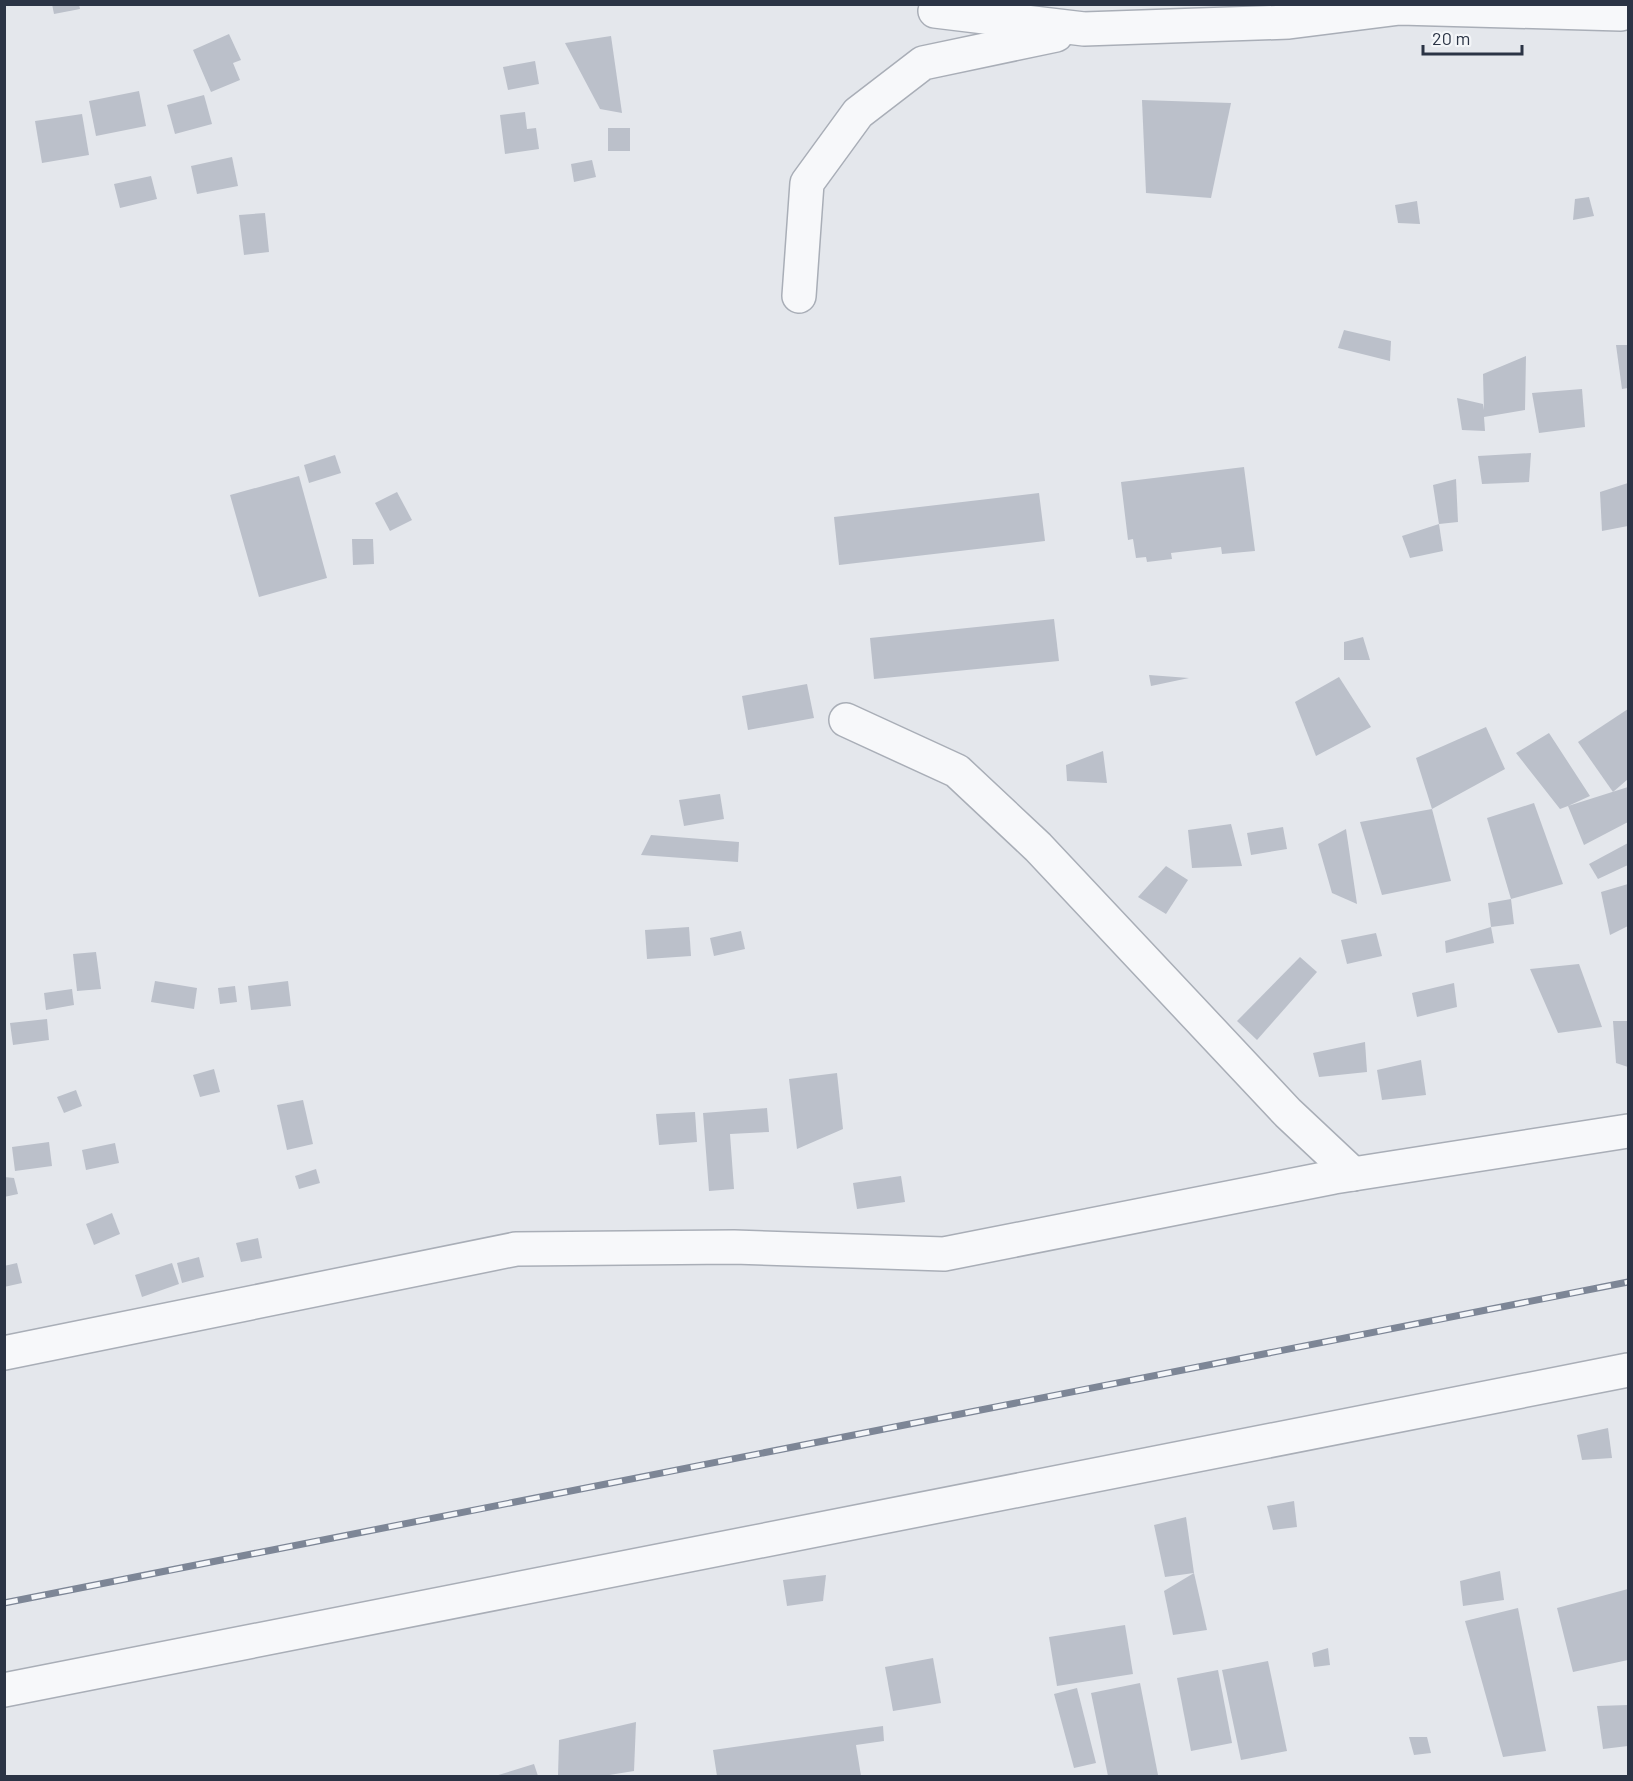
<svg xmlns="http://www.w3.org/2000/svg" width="1633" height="1781" font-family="Barlow,sans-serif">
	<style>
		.building { fill: #bbc0ca }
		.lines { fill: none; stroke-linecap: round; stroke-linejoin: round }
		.street-casing { stroke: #a9aeb7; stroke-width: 36 }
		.street { stroke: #f7f8fa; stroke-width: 33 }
		.rail-casing { stroke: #7d8696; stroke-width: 7 }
		.rail { stroke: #f4f6f9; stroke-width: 4.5; stroke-dasharray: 14; stroke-linecap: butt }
	</style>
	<rect width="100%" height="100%" fill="#e4e7ec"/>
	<g class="building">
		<polygon points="52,4 79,4 80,9 54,14"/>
		<polygon points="229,34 241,60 233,63 240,80 211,92 193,50"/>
		<polygon points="611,36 622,113 600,109 565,43"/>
		<polygon points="535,61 539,84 508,90 503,67"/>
		<polygon points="139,91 146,126 96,136 89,101"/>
		<polygon points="204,95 212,124 175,134 167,105"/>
		<polygon points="1142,100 1231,103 1211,198 1146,193"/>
		<polygon points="525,112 527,129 536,128 539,149 505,154 500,115"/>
		<polygon points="82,114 89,155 42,163 35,121"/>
		<rect x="608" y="128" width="22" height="23"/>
		<polygon points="232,157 238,186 197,194 191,166"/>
		<polygon points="592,160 596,177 574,182 571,164"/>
		<polygon points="151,176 157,199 120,208 114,184"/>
		<polygon points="1589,197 1594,216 1573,220 1575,199"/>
		<polygon points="1417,201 1420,224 1398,223 1395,205"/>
		<polygon points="265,213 269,252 244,255 239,215"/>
		<polygon points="1344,330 1391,341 1390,361 1338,348"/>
		<polygon points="1616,345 1628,345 1628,388 1622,389"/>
		<polygon points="1526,356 1525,410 1484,417 1485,431 1462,430 1457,398 1483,404 1484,410 1483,374"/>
		<polygon points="1582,389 1585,427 1539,433 1532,393"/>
		<polygon points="1531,453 1529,482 1482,484 1478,456"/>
		<polygon points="335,455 341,473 309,483 304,465"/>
		<polygon points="1244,467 1255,551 1222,554 1221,547 1171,553 1172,559 1147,562 1146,557 1136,558 1133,539 1128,540 1121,482"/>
		<polygon points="299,476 327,578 259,597 230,495"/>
		<polygon points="1456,479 1458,522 1439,524 1433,485"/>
		<polygon points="1628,483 1628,526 1602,531 1600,492"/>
		<polygon points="397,492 412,520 390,531 375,503"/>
		<polygon points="1039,493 1045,541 839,565 834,517"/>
		<polygon points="1439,524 1443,551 1410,558 1402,536"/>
		<polygon points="352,539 373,539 374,564 353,565"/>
		<polygon points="1054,619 1059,661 874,679 870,638"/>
		<polygon points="1363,637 1370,660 1344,660 1344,642"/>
		<polygon points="1149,675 1189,678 1151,686"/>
		<polygon points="1339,677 1371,727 1316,756 1295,702"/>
		<polygon points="807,684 814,718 748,730 742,696"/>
		<polygon points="1628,709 1628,779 1613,792 1578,742"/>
		<polygon points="1486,727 1505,769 1432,809 1416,758"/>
		<polygon points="1549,733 1590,796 1568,806 1628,787 1628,822 1584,845 1568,806 1560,809 1516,753"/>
		<polygon points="1103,751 1107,783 1067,781 1066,765"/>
		<polygon points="720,794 724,819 684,826 679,800"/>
		<polygon points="1534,803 1563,884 1511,899 1487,818"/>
		<polygon points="1432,809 1451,881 1382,895 1360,822"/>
		<polygon points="1231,824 1242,866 1192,868 1188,830"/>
		<polygon points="1283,827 1287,849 1251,855 1247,833"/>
		<polygon points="1346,829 1357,904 1332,893 1318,844"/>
		<polygon points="651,835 739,842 738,862 641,855"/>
		<polygon points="1628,843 1628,865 1598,879 1589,864"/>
		<polygon points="1166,866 1188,880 1166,914 1138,897"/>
		<polygon points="1628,884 1628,926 1610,935 1601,892"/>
		<polygon points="1511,899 1514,924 1491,927 1494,943 1446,953 1445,941 1491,927 1488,903"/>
		<polygon points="689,927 691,956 647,959 645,930"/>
		<polygon points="741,931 745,949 714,956 710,938"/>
		<polygon points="1376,933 1382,956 1347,964 1341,940"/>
		<polygon points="96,952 101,989 77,991 73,954"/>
		<polygon points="1300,957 1317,972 1257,1040 1237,1021"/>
		<polygon points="1579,964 1602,1027 1558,1033 1530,969"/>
		<polygon points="155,981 197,988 194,1009 151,1002"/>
		<polygon points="288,981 291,1006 251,1010 248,986"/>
		<polygon points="1454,983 1457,1007 1417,1017 1412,993"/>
		<polygon points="235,986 237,1002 220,1004 218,988"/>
		<polygon points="72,989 74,1005 46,1010 44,993"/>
		<polygon points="47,1019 49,1040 13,1045 10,1023"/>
		<polygon points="1613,1021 1628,1021 1628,1067 1616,1063"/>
		<polygon points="1365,1042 1367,1072 1319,1077 1313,1053"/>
		<polygon points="1421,1060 1426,1095 1382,1100 1377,1070"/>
		<polygon points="214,1069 220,1092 200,1097 193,1075"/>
		<polygon points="837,1073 843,1129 797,1149 789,1079"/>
		<polygon points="76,1090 82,1106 64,1113 57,1097"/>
		<polygon points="303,1100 313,1144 287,1150 277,1105"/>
		<polygon points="767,1108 769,1132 730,1134 734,1189 709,1191 703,1113"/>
		<polygon points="695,1112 697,1142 659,1145 656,1114"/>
		<polygon points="49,1142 52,1166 15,1171 12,1147"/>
		<polygon points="115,1143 119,1163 86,1170 82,1150"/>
		<polygon points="316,1169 320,1183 299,1189 295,1176"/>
		<polygon points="901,1176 905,1202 857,1209 853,1183"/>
		<polygon points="4,1177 14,1178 18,1194 4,1197"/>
		<polygon points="112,1213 120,1234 94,1245 86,1224"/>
		<polygon points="258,1238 262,1258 241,1262 236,1243"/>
		<polygon points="199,1257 204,1277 182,1283 177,1263"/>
		<polygon points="17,1263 22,1283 4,1287 4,1266"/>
		<polygon points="172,1263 179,1284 142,1297 135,1275"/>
		<polygon points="1608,1428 1612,1458 1582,1460 1577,1435"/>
		<polygon points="1294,1501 1297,1527 1273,1530 1267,1506"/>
		<polygon points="1186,1517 1194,1573 1165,1577 1154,1525"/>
		<polygon points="1500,1571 1504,1600 1463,1606 1460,1581"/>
		<polygon points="1194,1573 1207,1630 1173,1635 1164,1591"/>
		<polygon points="826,1575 823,1601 787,1606 783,1580"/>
		<polygon points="1628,1589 1628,1660 1573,1672 1557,1608"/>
		<polygon points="1518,1608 1546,1751 1503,1757 1465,1621"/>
		<polygon points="1125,1625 1133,1674 1057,1686 1049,1637"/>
		<polygon points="1328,1648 1330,1665 1314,1667 1312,1653"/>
		<polygon points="933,1658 941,1703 893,1711 885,1667"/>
		<polygon points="1268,1661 1287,1751 1241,1760 1222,1670"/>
		<polygon points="1218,1670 1232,1743 1191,1751 1177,1678"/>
		<polygon points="1140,1683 1158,1775 1108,1776 1091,1693"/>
		<polygon points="1077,1688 1096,1763 1074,1768 1054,1694"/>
		<polygon points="1628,1705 1628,1746 1603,1749 1597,1706"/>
		<polygon points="636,1722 634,1771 603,1776 558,1776 559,1740"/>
		<polygon points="883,1726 884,1741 856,1745 861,1776 717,1776 713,1750"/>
		<polygon points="1409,1737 1427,1737 1431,1753 1414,1755"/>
		<polygon points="534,1764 538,1776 495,1776"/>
	</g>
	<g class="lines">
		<defs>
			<g id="street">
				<polyline points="935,11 1084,29 1289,22 1400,8 1621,14 1628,12"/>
				<polyline points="799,296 807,183 858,113 923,63 1056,35"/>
				<polyline points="846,720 957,771 1038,847 1288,1113 1353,1174"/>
				<polyline points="4,1353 516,1249 734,1247 944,1254 1334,1177 1628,1131"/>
				<polyline points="4,1690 1628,1370"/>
			</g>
		</defs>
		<use href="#street" class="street-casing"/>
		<use href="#street" class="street"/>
		<defs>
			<polyline id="rail" points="4,1603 1628,1282"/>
		</defs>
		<use href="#rail" class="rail-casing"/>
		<use href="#rail" class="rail"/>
	</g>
	<rect width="1633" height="1781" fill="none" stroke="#2b3445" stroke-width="12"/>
	<path d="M1423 45v9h99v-9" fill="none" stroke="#2b3445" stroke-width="3"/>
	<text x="1432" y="45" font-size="18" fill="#2b3445" stroke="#f4f6f9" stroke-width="4.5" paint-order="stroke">20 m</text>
</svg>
